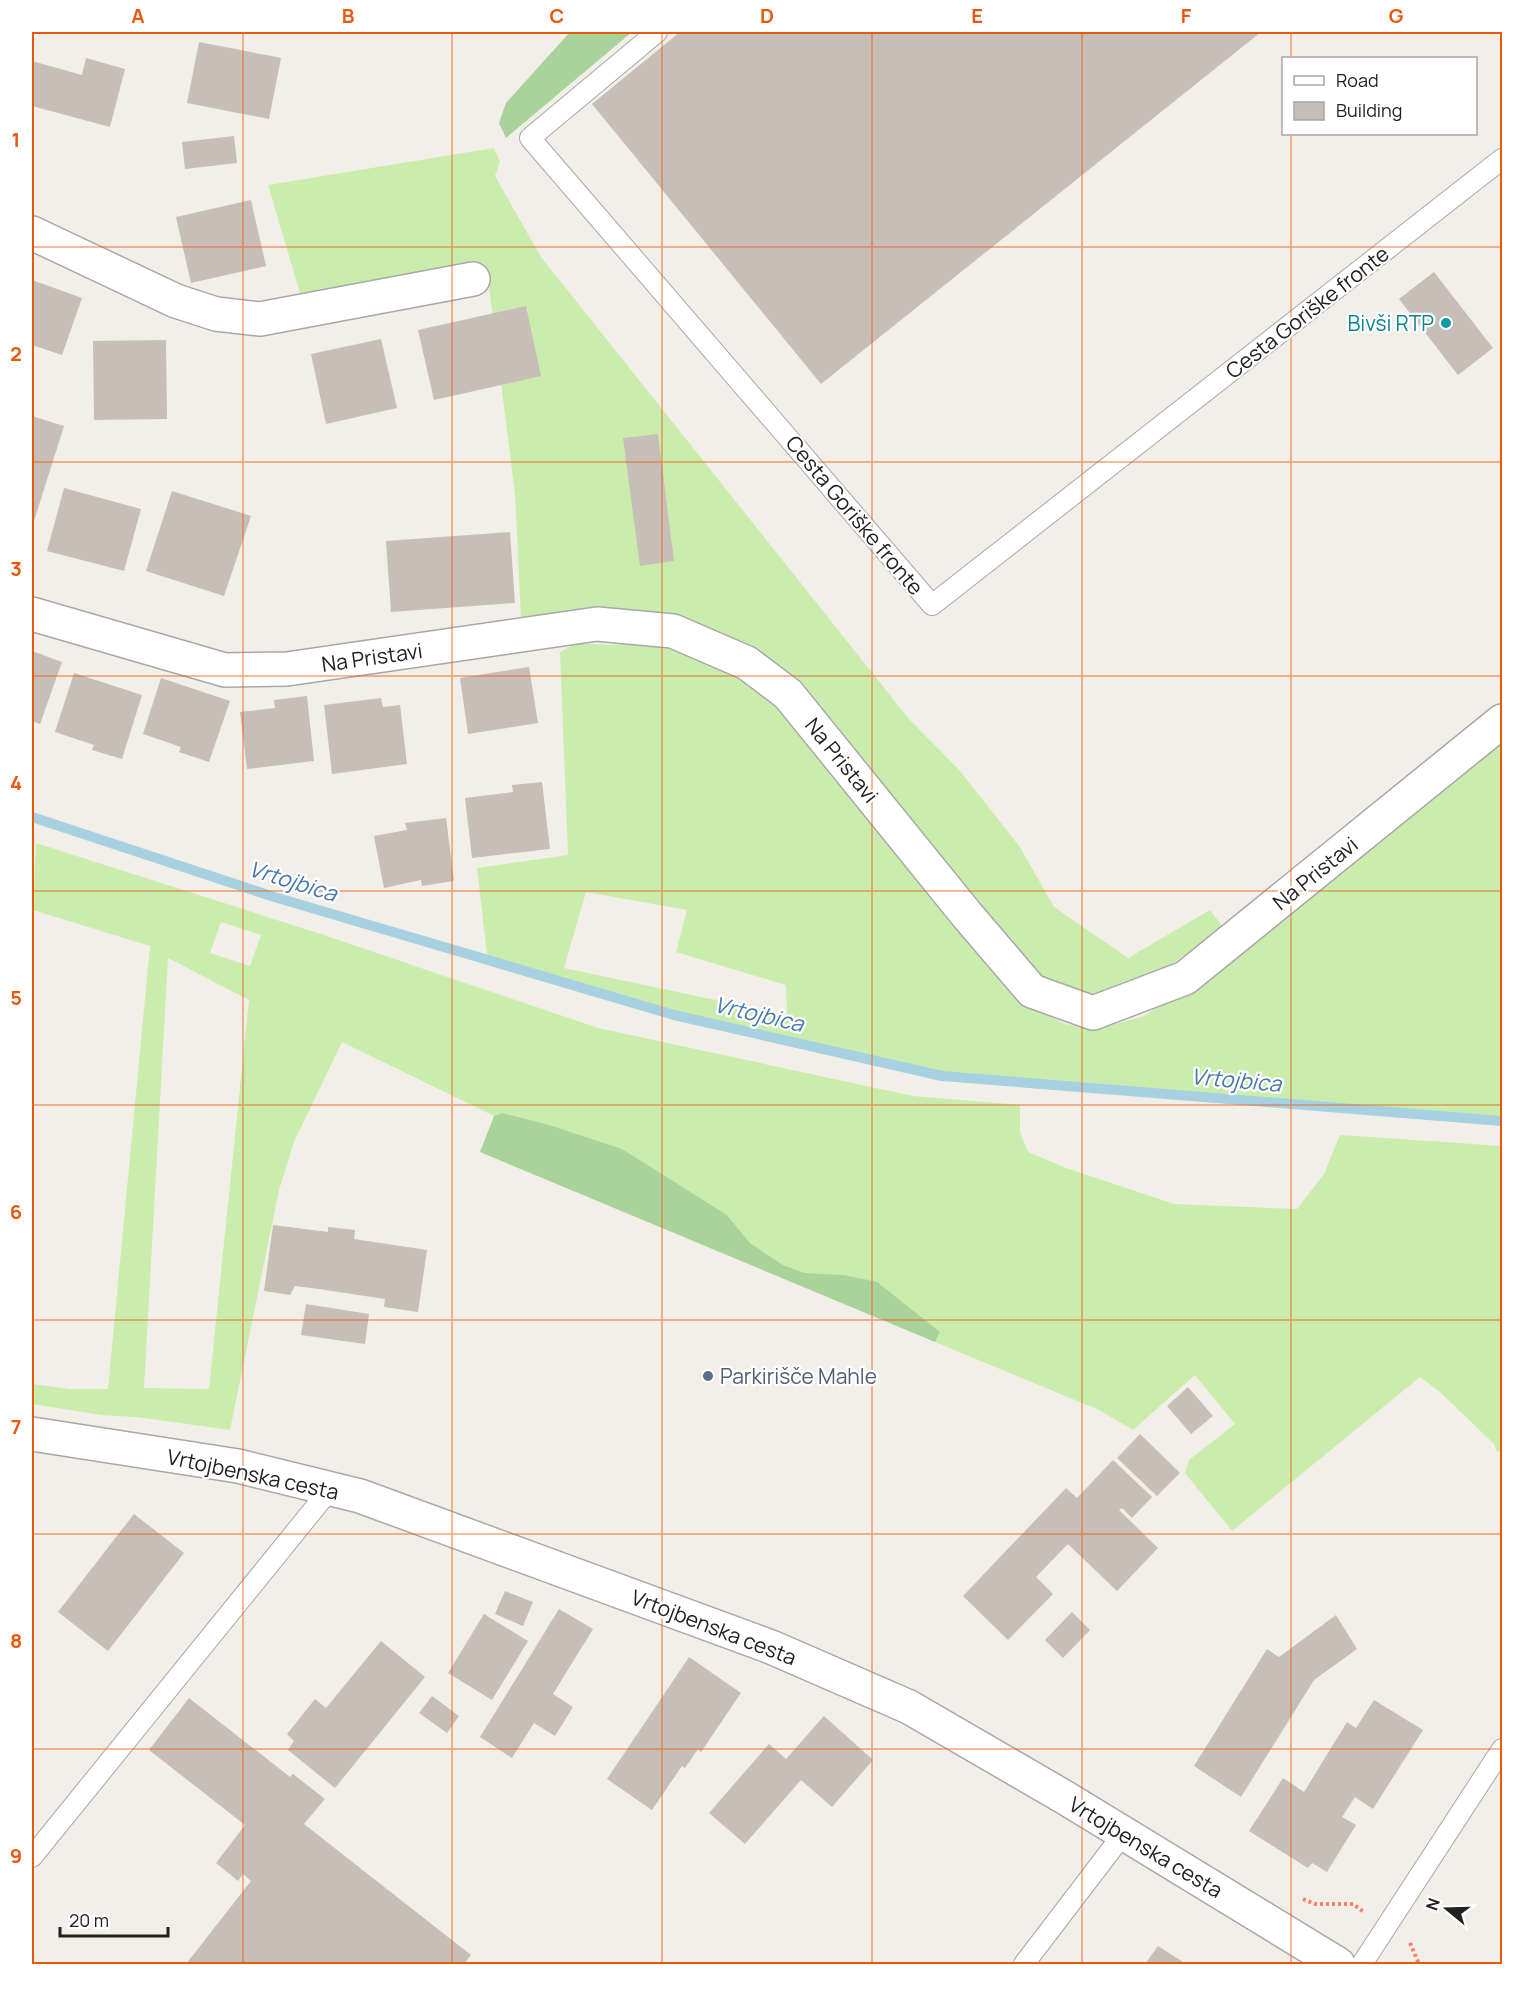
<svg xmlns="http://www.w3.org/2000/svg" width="1534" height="1996" font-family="Manrope,sans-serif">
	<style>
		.grass { fill: #caedad; fill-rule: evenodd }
		.forest { fill: #aad29b }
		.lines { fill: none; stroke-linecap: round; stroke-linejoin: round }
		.stream { stroke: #a7d1e0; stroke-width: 10 }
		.building { fill: #c7beb7 }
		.service-casing { stroke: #a8a8a8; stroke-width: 22 }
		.minor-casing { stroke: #a8a8a8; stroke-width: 36 }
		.path { stroke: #fe806c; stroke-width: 4; stroke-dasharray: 3 3; stroke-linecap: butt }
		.service { stroke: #fff; stroke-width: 20 }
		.minor { stroke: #fff; stroke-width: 33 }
		.grid { fill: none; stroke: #e8590c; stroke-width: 1.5; stroke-opacity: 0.55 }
		.culture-dot { fill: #0f9aa8; stroke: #fff; stroke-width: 2 }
		.service-dot { fill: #5c6f8a; stroke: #fff; stroke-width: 2 }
		.labels { text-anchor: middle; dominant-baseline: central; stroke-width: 4.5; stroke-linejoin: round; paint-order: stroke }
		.street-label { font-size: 21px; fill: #212121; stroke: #fff }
		.culture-label { font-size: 21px; fill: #0d838f; stroke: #fff; text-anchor: end }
		.service-label { font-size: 21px; fill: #4e5e75; stroke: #fff; text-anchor: start }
		.water-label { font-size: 22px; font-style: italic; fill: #4677ae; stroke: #fff }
		.neatline { fill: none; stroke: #e8590c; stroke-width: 2 }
		.grid-label { font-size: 20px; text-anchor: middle; font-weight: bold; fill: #e8590c }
	</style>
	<rect width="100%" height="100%" fill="#f2efe8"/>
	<g class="grass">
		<polygon points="494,148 500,162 495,176 541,257 909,719 960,771 1020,847 1054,907 1128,958 1210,910 1223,927 1140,987 1088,1001 1039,987 784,672 585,614 521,618 515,494 489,287 483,265 300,293 268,185"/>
		<path d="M658 642 762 686 1036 1008 1062 1023 1082 1028 1112 1025 1144 1016 1175 996 1502 733V1119L1278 1105 920 1070 809 1048 669 1016 611 1001 488 963 477 868 568 855 560 652 576 643 609 645ZM586 892 687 910 676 952 786 985 787 1015 564 968Z"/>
		<path d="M36 843 324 935 598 1028 913 1096 1020 1105V1132L1028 1152 1066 1168 1174 1204 1297 1209 1324 1174 1340 1135 1502 1146V1450L1497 1452 1494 1444 1440 1392 1420 1377 1232 1531 1185 1473 1189 1460 1235 1424 1195 1375 1133 1430 1099 1410 935 1342 940 1332 844 1275 805 1273 783 1265 750 1243 727 1215 503 1113 494 1116 342 1042 294 1142 279 1190 230 1430 137 1417 101 1415 32 1404V1384L70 1389H108L150 946 33 910ZM221 922 261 935 250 966 210 953ZM168 958 249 1000 209 1389 144 1388Z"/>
	</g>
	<g class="forest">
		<polygon points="570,32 632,32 506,138 499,123 506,103"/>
		<polygon points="502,1113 546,1124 622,1149 727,1215 750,1243 783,1265 805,1273 844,1275 877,1282 940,1332 935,1342 480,1152 494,1116"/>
	</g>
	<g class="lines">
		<polyline class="stream" points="32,817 271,896 674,1015 942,1076 1502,1121"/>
	</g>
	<g class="building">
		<polygon points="680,32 1261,32 821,384 592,104"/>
		<polygon points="199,42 281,58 269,119 187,103"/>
		<polygon points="86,58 125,69 110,127 32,106 32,61 82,75"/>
		<polygon points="234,136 237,163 185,169 182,142"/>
		<polygon points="251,200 266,266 191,283 176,217"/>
		<polygon points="1434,272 1493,348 1458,375 1399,299"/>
		<polygon points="32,280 82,298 62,355 32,345"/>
		<polygon points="526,306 541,376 434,400 418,330"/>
		<polygon points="381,339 397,408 326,424 311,354"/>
		<polygon points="166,340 167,419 94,420 93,341"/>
		<polygon points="32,416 64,426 34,521 32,520"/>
		<polygon points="658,434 674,561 640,566 623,438"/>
		<polygon points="64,488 141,509 124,571 47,551"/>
		<polygon points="172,491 251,516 224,596 146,571"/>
		<polygon points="510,532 515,603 391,612 386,541"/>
		<polygon points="32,651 62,662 40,724 32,721"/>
		<polygon points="529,667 538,723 468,734 460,678"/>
		<polygon points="74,673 142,695 122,759 92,750 94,745 55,732"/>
		<polygon points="161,678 230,701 209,762 179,752 181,747 143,734"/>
		<polygon points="307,696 314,761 247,769 240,712 275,708 274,700"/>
		<polygon points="381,698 383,707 400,705 407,764 332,774 324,705"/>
		<polygon points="542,782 550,849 472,858 465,798 513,792 512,785"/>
		<polygon points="446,818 454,881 422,886 421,880 384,888 374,836 407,830 405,823"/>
		<polygon points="273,1225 328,1232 328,1227 355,1230 354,1239 427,1250 418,1312 384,1307 385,1299 319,1289 295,1286 290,1295 264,1291"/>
		<polygon points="306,1304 369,1314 365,1344 301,1335"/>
		<polygon points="1188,1387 1213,1416 1191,1434 1167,1406"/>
		<polygon points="1140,1434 1180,1473 1157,1496 1117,1458"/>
		<polygon points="1113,1460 1152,1497 1132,1518 1122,1508 1119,1510 1158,1548 1117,1591 1068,1544 1036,1577 1053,1594 1008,1640 963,1596 1066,1488 1077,1498"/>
		<polygon points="134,1514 184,1553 108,1651 58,1612"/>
		<polygon points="505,1591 533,1602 523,1626 495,1614"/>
		<polygon points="559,1609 593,1629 553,1694 573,1707 555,1736 534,1723 512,1758 480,1737"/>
		<polygon points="1072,1612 1090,1630 1063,1658 1045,1640"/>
		<polygon points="484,1614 528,1641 492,1700 448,1673"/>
		<polygon points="1336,1615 1357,1649 1314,1680 1241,1797 1194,1766 1267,1649 1279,1657"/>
		<polygon points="381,1641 425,1677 335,1788 288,1750 294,1741 287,1734 315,1699 326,1708"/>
		<polygon points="689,1657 741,1693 701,1752 698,1749 685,1768 682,1766 652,1810 607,1779"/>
		<polygon points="432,1696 459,1716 447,1733 419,1713"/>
		<polygon points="189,1698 290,1777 293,1774 325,1799 304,1824 471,1955 464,1964 186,1964 251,1881 243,1874 238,1881 216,1863 245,1825 149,1750"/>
		<polygon points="1374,1700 1423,1730 1373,1809 1355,1797 1342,1817 1356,1825 1327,1872 1312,1863 1308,1868 1249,1831 1283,1778 1304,1792 1347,1722 1356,1728"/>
		<polygon points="824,1716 873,1760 832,1807 801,1780 745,1844 709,1813 769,1744 786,1759"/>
		<polygon points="1158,1946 1186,1964 1145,1964"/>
	</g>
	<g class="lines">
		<defs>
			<g id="service">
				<polyline points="657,32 530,138 932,605 1502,159"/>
				<polyline points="32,1857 331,1488"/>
				<polyline points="1024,1964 1124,1833"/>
				<polyline points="1362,1964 1502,1749"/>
			</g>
			<g id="minor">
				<polyline points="32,233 176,301 216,314 260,319 473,279"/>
				<polyline points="32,614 225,670 287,669 597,624 673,631 747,663 788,694 967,915 1032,991 1093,1013 1185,978 1502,721"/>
				<polyline points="32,1434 238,1466 360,1496 771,1647 909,1707 1064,1797 1338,1964"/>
			</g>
		</defs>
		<use href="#service" class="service-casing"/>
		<use href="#minor" class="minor-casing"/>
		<g class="path">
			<polyline points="1303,1899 1315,1904 1353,1904 1364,1912"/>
			<polyline points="1410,1943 1419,1964"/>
		</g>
		<use href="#service" class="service"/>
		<use href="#minor" class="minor"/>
	</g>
	<path class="grid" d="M243 32V1964M452 32V1964M662 32V1964M872 32V1964M1082 32V1964M1291 32V58M1291 134V1964M32 247H1502M32 462H1502M32 676H1502M32 891H1502M32 1105H1502M32 1320H1502M32 1534H1502M32 1749H1502"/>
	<circle class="culture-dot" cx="1446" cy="323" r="6"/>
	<circle class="service-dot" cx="708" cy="1376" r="6"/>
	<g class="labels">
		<g class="street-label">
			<text transform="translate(1307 312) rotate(-38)">Cesta Goriške fronte</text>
			<text transform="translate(855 515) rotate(50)">Cesta Goriške fronte</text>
			<text transform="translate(372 657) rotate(-8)">Na Pristavi</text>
			<text transform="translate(842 760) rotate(51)">Na Pristavi</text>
			<text transform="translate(1315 873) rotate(-39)">Na Pristavi</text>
			<text transform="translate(253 1474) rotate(12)">Vrtojbenska cesta</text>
			<text transform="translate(714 1627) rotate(21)">Vrtojbenska cesta</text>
			<text transform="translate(1146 1847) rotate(31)">Vrtojbenska cesta</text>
		</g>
		<g class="culture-label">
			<text x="1434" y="323">Bivši RTP</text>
		</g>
		<g class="service-label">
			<text x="720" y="1376">Parkirišče Mahle</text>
		</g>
		<g class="water-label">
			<text transform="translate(293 881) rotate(17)">Vrtojbica</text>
			<text transform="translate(759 1014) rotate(13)">Vrtojbica</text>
			<text transform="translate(1236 1080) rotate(5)">Vrtojbica</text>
		</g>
	</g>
	<rect width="1534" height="1996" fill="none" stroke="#ffffff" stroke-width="66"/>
	<rect x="1282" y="57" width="195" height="78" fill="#ffffff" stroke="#a6a6a6" stroke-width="1.5"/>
	<rect x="1294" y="76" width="30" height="9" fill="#ffffff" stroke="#a6a6a6" stroke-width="1.5"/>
	<text x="1336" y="87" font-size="18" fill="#212121">Road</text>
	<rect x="1294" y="102" width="30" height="18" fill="#c7beb7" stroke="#a6a6a6" stroke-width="1.5"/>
	<text x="1336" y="117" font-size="18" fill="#212121">Building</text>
	<g transform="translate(1447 1909) rotate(289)" stroke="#ffffff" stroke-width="4.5" paint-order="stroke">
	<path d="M0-4.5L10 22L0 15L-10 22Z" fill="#212121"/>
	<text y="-9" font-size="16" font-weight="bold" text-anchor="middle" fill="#212121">N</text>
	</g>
	<path d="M60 1927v9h108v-9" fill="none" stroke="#212121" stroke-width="3"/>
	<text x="69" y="1927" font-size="18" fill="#212121" stroke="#ffffff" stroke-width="4.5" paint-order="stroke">20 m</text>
	<rect x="33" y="33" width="1468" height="1930" class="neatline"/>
	<g class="grid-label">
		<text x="138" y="23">A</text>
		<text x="348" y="23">B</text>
		<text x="557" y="23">C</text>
		<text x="767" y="23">D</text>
		<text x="977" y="23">E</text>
		<text x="1186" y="23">F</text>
		<text x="1396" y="23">G</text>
		<text x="16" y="147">1</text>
		<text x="16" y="361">2</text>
		<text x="16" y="576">3</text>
		<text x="16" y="790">4</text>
		<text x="16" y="1005">5</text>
		<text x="16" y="1219">6</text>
		<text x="16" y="1434">7</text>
		<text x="16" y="1648">8</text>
		<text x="16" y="1863">9</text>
	</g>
</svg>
